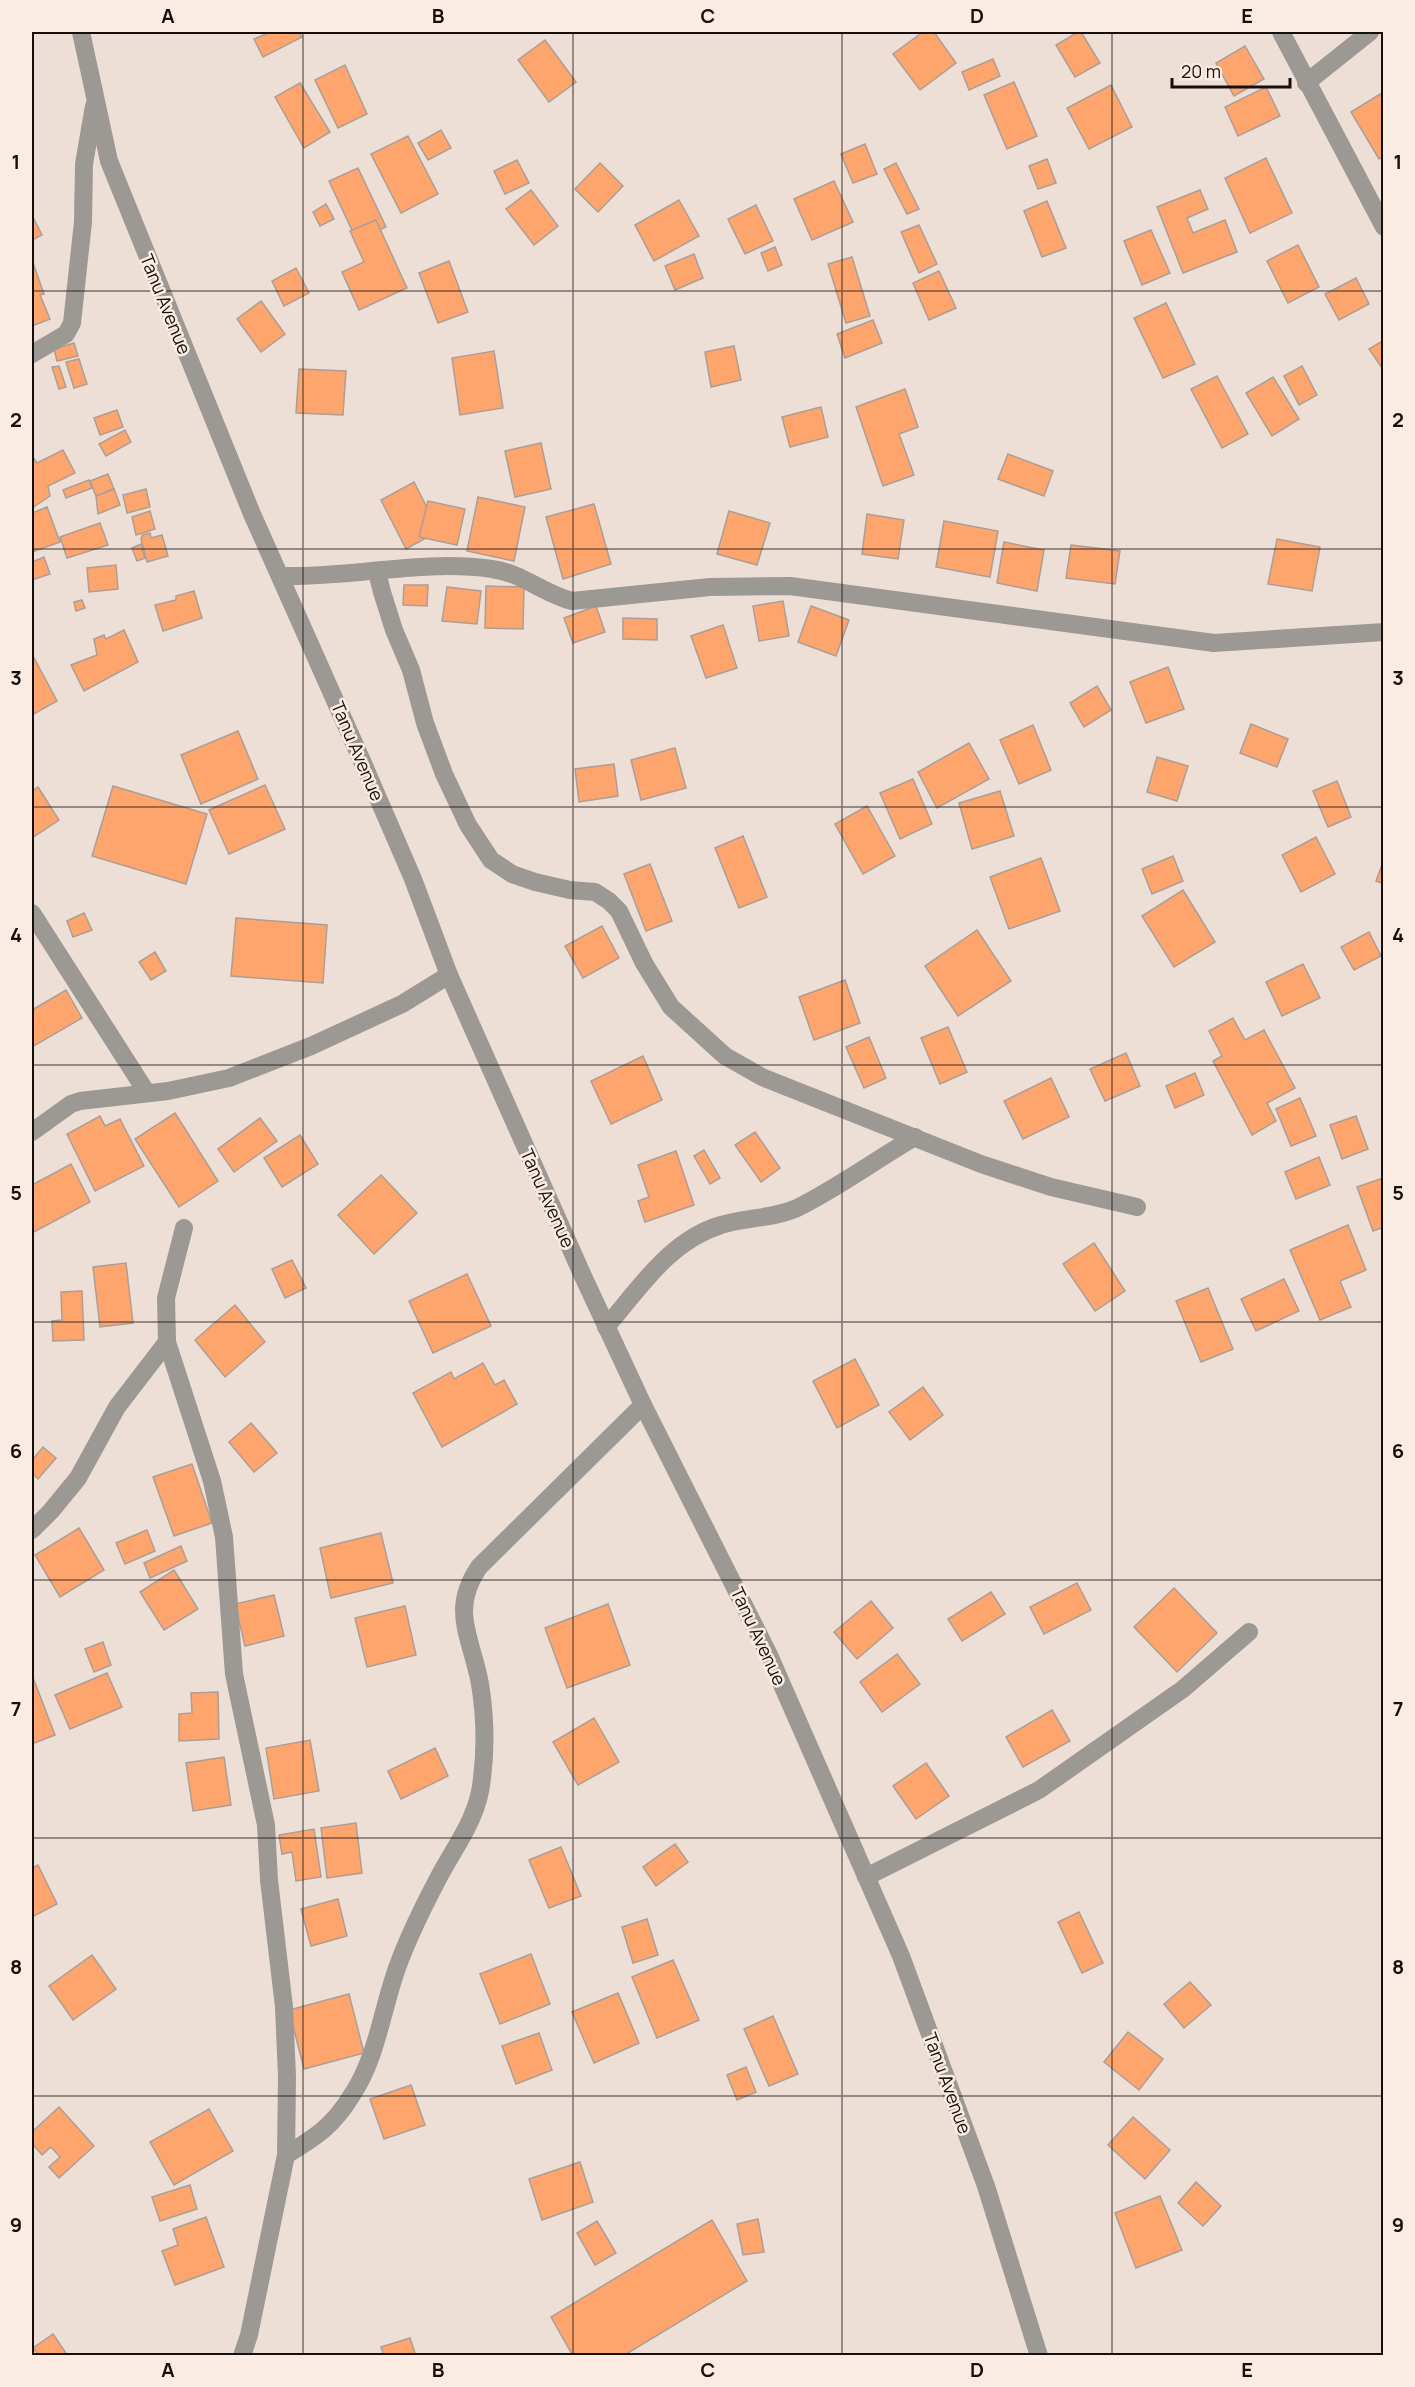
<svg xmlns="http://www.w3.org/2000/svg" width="1415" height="2387" font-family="Manrope,sans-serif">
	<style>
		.building { fill: #fda56d; stroke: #ac9e96; stroke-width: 1.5 }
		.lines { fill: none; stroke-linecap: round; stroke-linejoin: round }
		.minor { stroke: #9c9893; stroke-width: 18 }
		.grid { fill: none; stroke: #15100d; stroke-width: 1.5; stroke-opacity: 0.55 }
		.labels { text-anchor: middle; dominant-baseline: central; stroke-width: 5; stroke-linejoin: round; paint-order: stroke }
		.street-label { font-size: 18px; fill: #15100d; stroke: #fbece3 }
		.neatline { fill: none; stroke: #15100d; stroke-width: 2 }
		.grid-label { font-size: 20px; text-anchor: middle; font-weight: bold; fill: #15100d }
	</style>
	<rect width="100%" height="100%" fill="#eedfd6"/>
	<g class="building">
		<polygon points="267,32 299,32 302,37 263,57 254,39 268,33"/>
		<polygon points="923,32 934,32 956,63 920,90 893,54"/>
		<polygon points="1078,32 1081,32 1100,63 1075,77 1056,45"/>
		<polygon points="545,40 576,82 549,102 518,60"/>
		<polygon points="1245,46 1264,79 1234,96 1216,63"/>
		<polygon points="993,59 1000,76 969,90 962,72"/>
		<polygon points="345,65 367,114 338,128 315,80"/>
		<polygon points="1014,82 1037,136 1007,149 984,95"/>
		<polygon points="300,83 330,132 304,148 275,97"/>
		<polygon points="1111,85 1132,127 1089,149 1067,108"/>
		<polygon points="1266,87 1280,116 1238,136 1225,107"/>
		<polygon points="1380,94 1384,100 1384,156 1379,159 1351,112"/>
		<polygon points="441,130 451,148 428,160 418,143"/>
		<polygon points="408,136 438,194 401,213 371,154"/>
		<polygon points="865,144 877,174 853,183 841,154"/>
		<polygon points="1266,158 1292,213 1250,233 1225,178"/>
		<polygon points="1047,159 1056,183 1038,189 1029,166"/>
		<polygon points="517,160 529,183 505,194 494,171"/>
		<polygon points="600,163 623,186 598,212 575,189"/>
		<polygon points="896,163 919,209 907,214 884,169"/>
		<polygon points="358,168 386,227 357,241 329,181"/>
		<polygon points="834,181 853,222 812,240 794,199"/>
		<polygon points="531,190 558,226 534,245 506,209"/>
		<polygon points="1200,190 1208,209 1187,218 1193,233 1225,220 1237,252 1183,273 1157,207"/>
		<polygon points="679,200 699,236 654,261 635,225"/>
		<polygon points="1047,201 1066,248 1042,257 1024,211"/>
		<polygon points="326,204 334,219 320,226 313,212"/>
		<polygon points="756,205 773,241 745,254 728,219"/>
		<polygon points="34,219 42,235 32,240 32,220"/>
		<polygon points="376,220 407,288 359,310 342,272 364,262 350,231"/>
		<polygon points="919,225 937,264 919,273 901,232"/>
		<polygon points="1151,230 1170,273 1142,285 1124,241"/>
		<polygon points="1298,245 1319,287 1288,303 1267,261"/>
		<polygon points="775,247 782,265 768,271 761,253"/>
		<polygon points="694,254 703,278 675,290 665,266"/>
		<polygon points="852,257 870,316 846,323 828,264"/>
		<polygon points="32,260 44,294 40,295 50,319 32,326"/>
		<polygon points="449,261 468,312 438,323 419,273"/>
		<polygon points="296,268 309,293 284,306 272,281"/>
		<polygon points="939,271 956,308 929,320 913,283"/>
		<polygon points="1356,278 1369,304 1339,320 1325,294"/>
		<polygon points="261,301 285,334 261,352 237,319"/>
		<polygon points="1166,303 1195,364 1163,378 1134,318"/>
		<polygon points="873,320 882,343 845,358 837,334"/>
		<polygon points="1384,340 1384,371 1369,349"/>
		<polygon points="74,343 78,356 57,361 54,349"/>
		<polygon points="734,346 741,380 711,387 705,352"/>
		<polygon points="494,351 503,408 460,415 452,358"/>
		<polygon points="79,359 87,384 74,388 66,362"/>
		<polygon points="59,366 66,387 59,389 52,367"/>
		<polygon points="1302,366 1317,395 1299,405 1284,376"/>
		<polygon points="299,369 346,371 343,415 296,413"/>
		<polygon points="1217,376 1248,434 1222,448 1191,389"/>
		<polygon points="1273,377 1299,419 1272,436 1246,393"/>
		<polygon points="905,389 918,427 899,434 914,475 883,486 856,407"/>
		<polygon points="821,407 828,437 790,447 782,417"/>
		<polygon points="117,410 123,427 100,435 94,418"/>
		<polygon points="125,430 131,442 106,456 99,444"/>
		<polygon points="541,443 551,489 515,497 505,451"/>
		<polygon points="63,450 75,473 48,486 50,496 32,508 32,458 33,457 37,463"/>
		<polygon points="1008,454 1053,471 1044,496 998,479"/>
		<polygon points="108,474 114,489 96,496 90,481"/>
		<polygon points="89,480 92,488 66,498 63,490"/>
		<polygon points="414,482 439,531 406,549 381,500"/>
		<polygon points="114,489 120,505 98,514 96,496"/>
		<polygon points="146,489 150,507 127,513 123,495"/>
		<polygon points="478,497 525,507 514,561 467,551"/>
		<polygon points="428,501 465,509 457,545 419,537"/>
		<polygon points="594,504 611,564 563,579 546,517"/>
		<polygon points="47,507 60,542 32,552 32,513"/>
		<polygon points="150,511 155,529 136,535 132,517"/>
		<polygon points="729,511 770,523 757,565 717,554"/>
		<polygon points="867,514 904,520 898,559 862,554"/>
		<polygon points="944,521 998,531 990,577 936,567"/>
		<polygon points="100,523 108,545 67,558 60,537"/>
		<polygon points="150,533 151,538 162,535 168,556 147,562 141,539 142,535"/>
		<polygon points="1277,539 1320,547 1312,591 1268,584"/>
		<polygon points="1004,542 1044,550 1037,591 997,583"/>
		<polygon points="141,544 145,558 137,561 132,548"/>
		<polygon points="1071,545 1120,551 1115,584 1066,578"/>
		<polygon points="44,557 50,574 32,580 32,562"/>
		<polygon points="116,565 118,589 89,592 87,568"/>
		<polygon points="404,585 428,585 427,606 403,605"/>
		<polygon points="486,586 524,587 523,629 485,628"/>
		<polygon points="447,587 481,591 477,624 442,621"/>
		<polygon points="194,591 202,618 163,631 155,605 176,600 176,596"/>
		<polygon points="82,600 85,608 76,611 74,602"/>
		<polygon points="783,601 789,636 759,641 753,606"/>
		<polygon points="596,606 605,632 573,643 564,618"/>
		<polygon points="811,606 849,620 836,656 798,642"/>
		<polygon points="623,618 657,619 657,640 623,639"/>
		<polygon points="723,625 737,668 706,678 691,636"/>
		<polygon points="124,630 138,662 84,691 71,665 97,655 94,639 104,635 106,639"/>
		<polygon points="32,654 57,701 32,715"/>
		<polygon points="1168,667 1184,709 1146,723 1130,682"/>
		<polygon points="1097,686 1111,710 1084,727 1070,703"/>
		<polygon points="1251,724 1288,739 1277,767 1240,753"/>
		<polygon points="1033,725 1051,770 1019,784 1000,740"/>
		<polygon points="238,731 258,779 201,804 181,755"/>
		<polygon points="969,743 989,779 937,808 918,772"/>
		<polygon points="675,748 686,788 641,800 631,760"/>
		<polygon points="1157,757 1188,766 1177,801 1147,792"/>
		<polygon points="614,764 618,796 579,802 575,769"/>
		<polygon points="913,779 932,824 900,839 880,793"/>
		<polygon points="1337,781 1351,817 1328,827 1313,791"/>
		<polygon points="265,785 285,829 229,854 209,810"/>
		<polygon points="113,786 207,814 186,884 92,856"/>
		<polygon points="38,787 59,820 32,838 32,791"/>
		<polygon points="1000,791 1014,836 972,849 959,803"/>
		<polygon points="867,806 895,856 863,874 835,824"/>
		<polygon points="743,836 767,897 739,908 715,848"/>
		<polygon points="1316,837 1335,874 1301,892 1282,855"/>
		<polygon points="1173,856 1183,881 1152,894 1142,869"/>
		<polygon points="1041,858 1060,911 1009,929 990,877"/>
		<polygon points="1384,859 1384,884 1376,881"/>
		<polygon points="650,864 672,921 646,931 624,874"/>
		<polygon points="1183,890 1215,942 1174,967 1142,916"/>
		<polygon points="84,913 92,930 73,937 67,921"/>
		<polygon points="236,918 327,925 323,983 231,976"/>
		<polygon points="602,926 619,958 583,978 565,946"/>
		<polygon points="977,930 1011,981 958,1016 925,966"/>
		<polygon points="1369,932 1381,956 1354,970 1341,947"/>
		<polygon points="155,952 166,971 151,980 139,962"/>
		<polygon points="1303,964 1320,998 1282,1016 1266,982"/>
		<polygon points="845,980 860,1023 814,1040 799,997"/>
		<polygon points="66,990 82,1018 32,1047 32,1010"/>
		<polygon points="1233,1018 1245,1040 1264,1030 1295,1088 1267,1103 1276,1121 1252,1135 1213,1061 1222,1056 1209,1031"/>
		<polygon points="948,1027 967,1072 940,1084 921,1038"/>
		<polygon points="869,1037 886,1078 864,1088 846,1047"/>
		<polygon points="1126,1053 1140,1086 1105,1101 1090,1069"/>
		<polygon points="643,1056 662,1100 611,1124 591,1081"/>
		<polygon points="1195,1073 1204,1095 1175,1108 1166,1086"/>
		<polygon points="1051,1078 1069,1117 1023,1139 1004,1101"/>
		<polygon points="1300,1098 1316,1136 1291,1146 1276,1109"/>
		<polygon points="175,1113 218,1181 179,1207 135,1139"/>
		<polygon points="100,1116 105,1126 120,1119 144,1166 95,1191 67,1134"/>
		<polygon points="1356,1116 1368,1149 1342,1159 1330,1125"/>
		<polygon points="260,1118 277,1141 234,1172 218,1149"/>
		<polygon points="755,1132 780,1168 761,1182 735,1145"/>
		<polygon points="300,1135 318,1164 282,1187 264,1158"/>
		<polygon points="704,1150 720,1178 710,1184 694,1156"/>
		<polygon points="676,1151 694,1205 645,1222 638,1201 649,1197 638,1165"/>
		<polygon points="1319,1157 1330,1185 1296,1199 1285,1172"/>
		<polygon points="71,1164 90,1202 32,1233 32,1185"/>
		<polygon points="381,1175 417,1213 374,1254 338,1215"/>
		<polygon points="1383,1178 1384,1227 1373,1231 1357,1187"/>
		<polygon points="1348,1225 1366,1270 1340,1281 1351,1307 1320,1320 1290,1250"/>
		<polygon points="1094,1243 1125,1291 1095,1311 1063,1264"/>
		<polygon points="292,1260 306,1288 285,1298 272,1269"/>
		<polygon points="126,1263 133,1323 100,1327 93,1267"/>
		<polygon points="467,1274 491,1326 433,1353 409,1301"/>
		<polygon points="1284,1279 1299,1311 1256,1331 1241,1299"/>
		<polygon points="1208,1288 1233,1349 1201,1362 1176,1301"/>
		<polygon points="82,1291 84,1340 53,1341 52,1321 62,1320 61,1292"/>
		<polygon points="235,1305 265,1342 225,1377 195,1340"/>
		<polygon points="855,1359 879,1405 837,1428 813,1381"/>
		<polygon points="483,1363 495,1385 504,1380 517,1404 442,1447 413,1393 451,1372 454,1379"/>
		<polygon points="923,1387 943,1415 910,1440 889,1412"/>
		<polygon points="251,1423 277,1453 254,1472 229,1442"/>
		<polygon points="43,1447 56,1458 38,1479 32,1473 32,1460"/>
		<polygon points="192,1464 212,1523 174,1536 153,1477"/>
		<polygon points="79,1528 104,1570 60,1597 35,1555"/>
		<polygon points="147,1530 155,1551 125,1564 116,1543"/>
		<polygon points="381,1533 393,1583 331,1598 320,1548"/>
		<polygon points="181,1546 187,1561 150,1578 144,1563"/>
		<polygon points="174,1570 198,1609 164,1630 140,1592"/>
		<polygon points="1077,1583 1091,1610 1044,1634 1030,1607"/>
		<polygon points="1174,1588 1217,1633 1177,1672 1134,1627"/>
		<polygon points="991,1592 1005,1614 962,1641 948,1619"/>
		<polygon points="274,1595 284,1636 245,1646 235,1604"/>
		<polygon points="871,1601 893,1628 857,1659 834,1632"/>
		<polygon points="608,1604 630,1665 567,1688 545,1628"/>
		<polygon points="405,1606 416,1655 367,1667 355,1618"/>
		<polygon points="103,1642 111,1665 94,1672 85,1649"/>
		<polygon points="897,1654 920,1684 882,1712 860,1682"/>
		<polygon points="107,1673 122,1707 70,1729 55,1695"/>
		<polygon points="34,1680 55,1735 32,1744 32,1681"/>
		<polygon points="218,1692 219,1739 179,1741 179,1714 192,1713 191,1693"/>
		<polygon points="1052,1710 1070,1741 1023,1767 1006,1737"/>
		<polygon points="594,1718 619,1762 578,1785 553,1742"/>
		<polygon points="310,1740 319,1791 274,1799 266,1748"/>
		<polygon points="435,1748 448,1776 401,1799 388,1771"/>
		<polygon points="224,1757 231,1805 193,1811 186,1763"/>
		<polygon points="926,1763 949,1796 916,1819 893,1786"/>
		<polygon points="356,1823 362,1873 327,1878 321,1828"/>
		<polygon points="314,1829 321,1877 296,1881 292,1852 282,1854 279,1835"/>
		<polygon points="675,1844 688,1862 656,1886 643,1867"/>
		<polygon points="561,1847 581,1896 549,1908 529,1860"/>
		<polygon points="38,1865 57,1904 32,1917 32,1868"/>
		<polygon points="338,1899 347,1936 311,1946 301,1909"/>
		<polygon points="1079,1912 1103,1963 1082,1973 1058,1922"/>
		<polygon points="647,1919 658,1955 633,1963 622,1927"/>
		<polygon points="531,1954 550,2004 500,2024 480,1974"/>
		<polygon points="92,1955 116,1989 73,2020 49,1986"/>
		<polygon points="673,1960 699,2020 657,2038 632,1977"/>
		<polygon points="1190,1982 1211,2005 1184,2028 1164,2004"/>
		<polygon points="618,1993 639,2043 594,2063 572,2012"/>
		<polygon points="349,1994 364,2053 304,2069 289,2010"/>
		<polygon points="773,2016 798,2074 769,2086 744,2029"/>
		<polygon points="1128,2032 1163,2059 1139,2090 1104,2062"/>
		<polygon points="539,2033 552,2070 516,2084 502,2046"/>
		<polygon points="746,2067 756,2092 737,2100 727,2075"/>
		<polygon points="411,2085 425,2125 384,2139 370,2099"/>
		<polygon points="59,2107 94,2146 59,2178 49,2167 60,2157 51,2147 42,2155 32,2143 32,2132"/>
		<polygon points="209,2109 233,2151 174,2185 150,2142"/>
		<polygon points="1133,2117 1170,2150 1145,2179 1108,2145"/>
		<polygon points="580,2162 593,2202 542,2220 529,2179"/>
		<polygon points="1196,2182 1221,2206 1203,2226 1178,2203"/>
		<polygon points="190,2185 197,2209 160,2221 152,2197"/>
		<polygon points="1160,2196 1182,2250 1136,2268 1115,2213"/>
		<polygon points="206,2217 224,2267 175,2285 162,2251 178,2245 173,2229"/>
		<polygon points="758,2219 764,2252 743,2255 737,2224"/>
		<polygon points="712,2220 747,2281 623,2356 573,2356 551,2317"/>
		<polygon points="597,2221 616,2253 595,2265 577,2233"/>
		<polygon points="53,2334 68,2356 39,2356 33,2348"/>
		<polygon points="410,2338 416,2356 384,2356 381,2347"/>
	</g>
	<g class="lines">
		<g class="minor">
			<polyline points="81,32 109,161 252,514 362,761 413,879 449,975 582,1274 643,1405 769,1655 901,1956 986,2186 1039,2356"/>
			<polyline points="1281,32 1384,227"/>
			<polyline points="1306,83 1370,32"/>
			<polyline points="32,354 66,334 72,323 83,222 84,164 94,106"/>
			<polyline points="377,572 382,592 394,630 411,670 425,723 444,774 468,825 491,860 512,874 535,882 570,890 595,892 609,901 619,911 644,963 671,1007 725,1056 762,1077 981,1164 1051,1187 1137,1207"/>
			<path d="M281 576C350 578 424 559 492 569 522 573 544 594 572 601L710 587 790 586 1214 643 1384 632"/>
			<polyline points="32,913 147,1093"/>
			<polyline points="32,1132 71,1104 80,1101 168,1091 229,1078 311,1046 402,1004 449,975"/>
			<polyline points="184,1228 166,1298 167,1342 212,1481 224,1537 234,1674 266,1825 269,1880 284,2007 287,2077 286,2155 249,2335 242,2356"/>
			<path d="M606 1327C639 1289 670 1240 721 1225 746 1217 773 1219 797 1208 836 1189 877 1159 915 1137"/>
			<polyline points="32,1530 51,1511 78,1478 117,1407 167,1342"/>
			<polyline points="866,1877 1039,1790 1183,1689 1249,1632"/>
			<path d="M286 2155C316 2137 333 2126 352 2095 377 2057 382 2010 397 1968 409 1935 425 1903 441 1873 458 1842 479 1815 482 1778 486 1747 485 1715 480 1684 472 1638 449 1611 479 1567L643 1405"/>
		</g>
	</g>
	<path class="grid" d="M303 32V2356M573 32V2356M842 32V2356M1112 32V2356M32 291H1384M32 549H1384M32 807H1384M32 1065H1384M32 1322H1384M32 1580H1384M32 1838H1384M32 2096H1384"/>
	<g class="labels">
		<g class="street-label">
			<text transform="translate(166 304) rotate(68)">Tanu Avenue</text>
			<text transform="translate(358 751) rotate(67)">Tanu Avenue</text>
			<text transform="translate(548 1198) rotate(66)">Tanu Avenue</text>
			<text transform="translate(759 1636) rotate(65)">Tanu Avenue</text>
			<text transform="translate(948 2083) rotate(70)">Tanu Avenue</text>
		</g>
	</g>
	<rect width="1415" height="2387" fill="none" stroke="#fbece3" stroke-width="66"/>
	<path d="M1172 78v9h118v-9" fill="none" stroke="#15100d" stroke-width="3"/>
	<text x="1181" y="78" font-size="18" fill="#15100d" stroke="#fbece3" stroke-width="4.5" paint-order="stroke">20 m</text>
	<rect x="33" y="33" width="1349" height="2321" class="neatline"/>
	<g class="grid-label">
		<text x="168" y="23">A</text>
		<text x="438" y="23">B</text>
		<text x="708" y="23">C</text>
		<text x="977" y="23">D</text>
		<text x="1247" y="23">E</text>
		<text x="16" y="169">1</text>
		<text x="1398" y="169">1</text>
		<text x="16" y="427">2</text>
		<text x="1398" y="427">2</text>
		<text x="16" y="685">3</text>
		<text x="1398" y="685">3</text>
		<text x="16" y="942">4</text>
		<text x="1398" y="942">4</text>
		<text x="16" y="1200">5</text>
		<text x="1398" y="1200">5</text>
		<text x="16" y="1458">6</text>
		<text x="1398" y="1458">6</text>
		<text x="16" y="1716">7</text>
		<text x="1398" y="1716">7</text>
		<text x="16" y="1974">8</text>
		<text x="1398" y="1974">8</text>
		<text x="16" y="2232">9</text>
		<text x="1398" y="2232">9</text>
		<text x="168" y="2377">A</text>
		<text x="438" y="2377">B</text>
		<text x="708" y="2377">C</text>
		<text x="977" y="2377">D</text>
		<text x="1247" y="2377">E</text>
	</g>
</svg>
